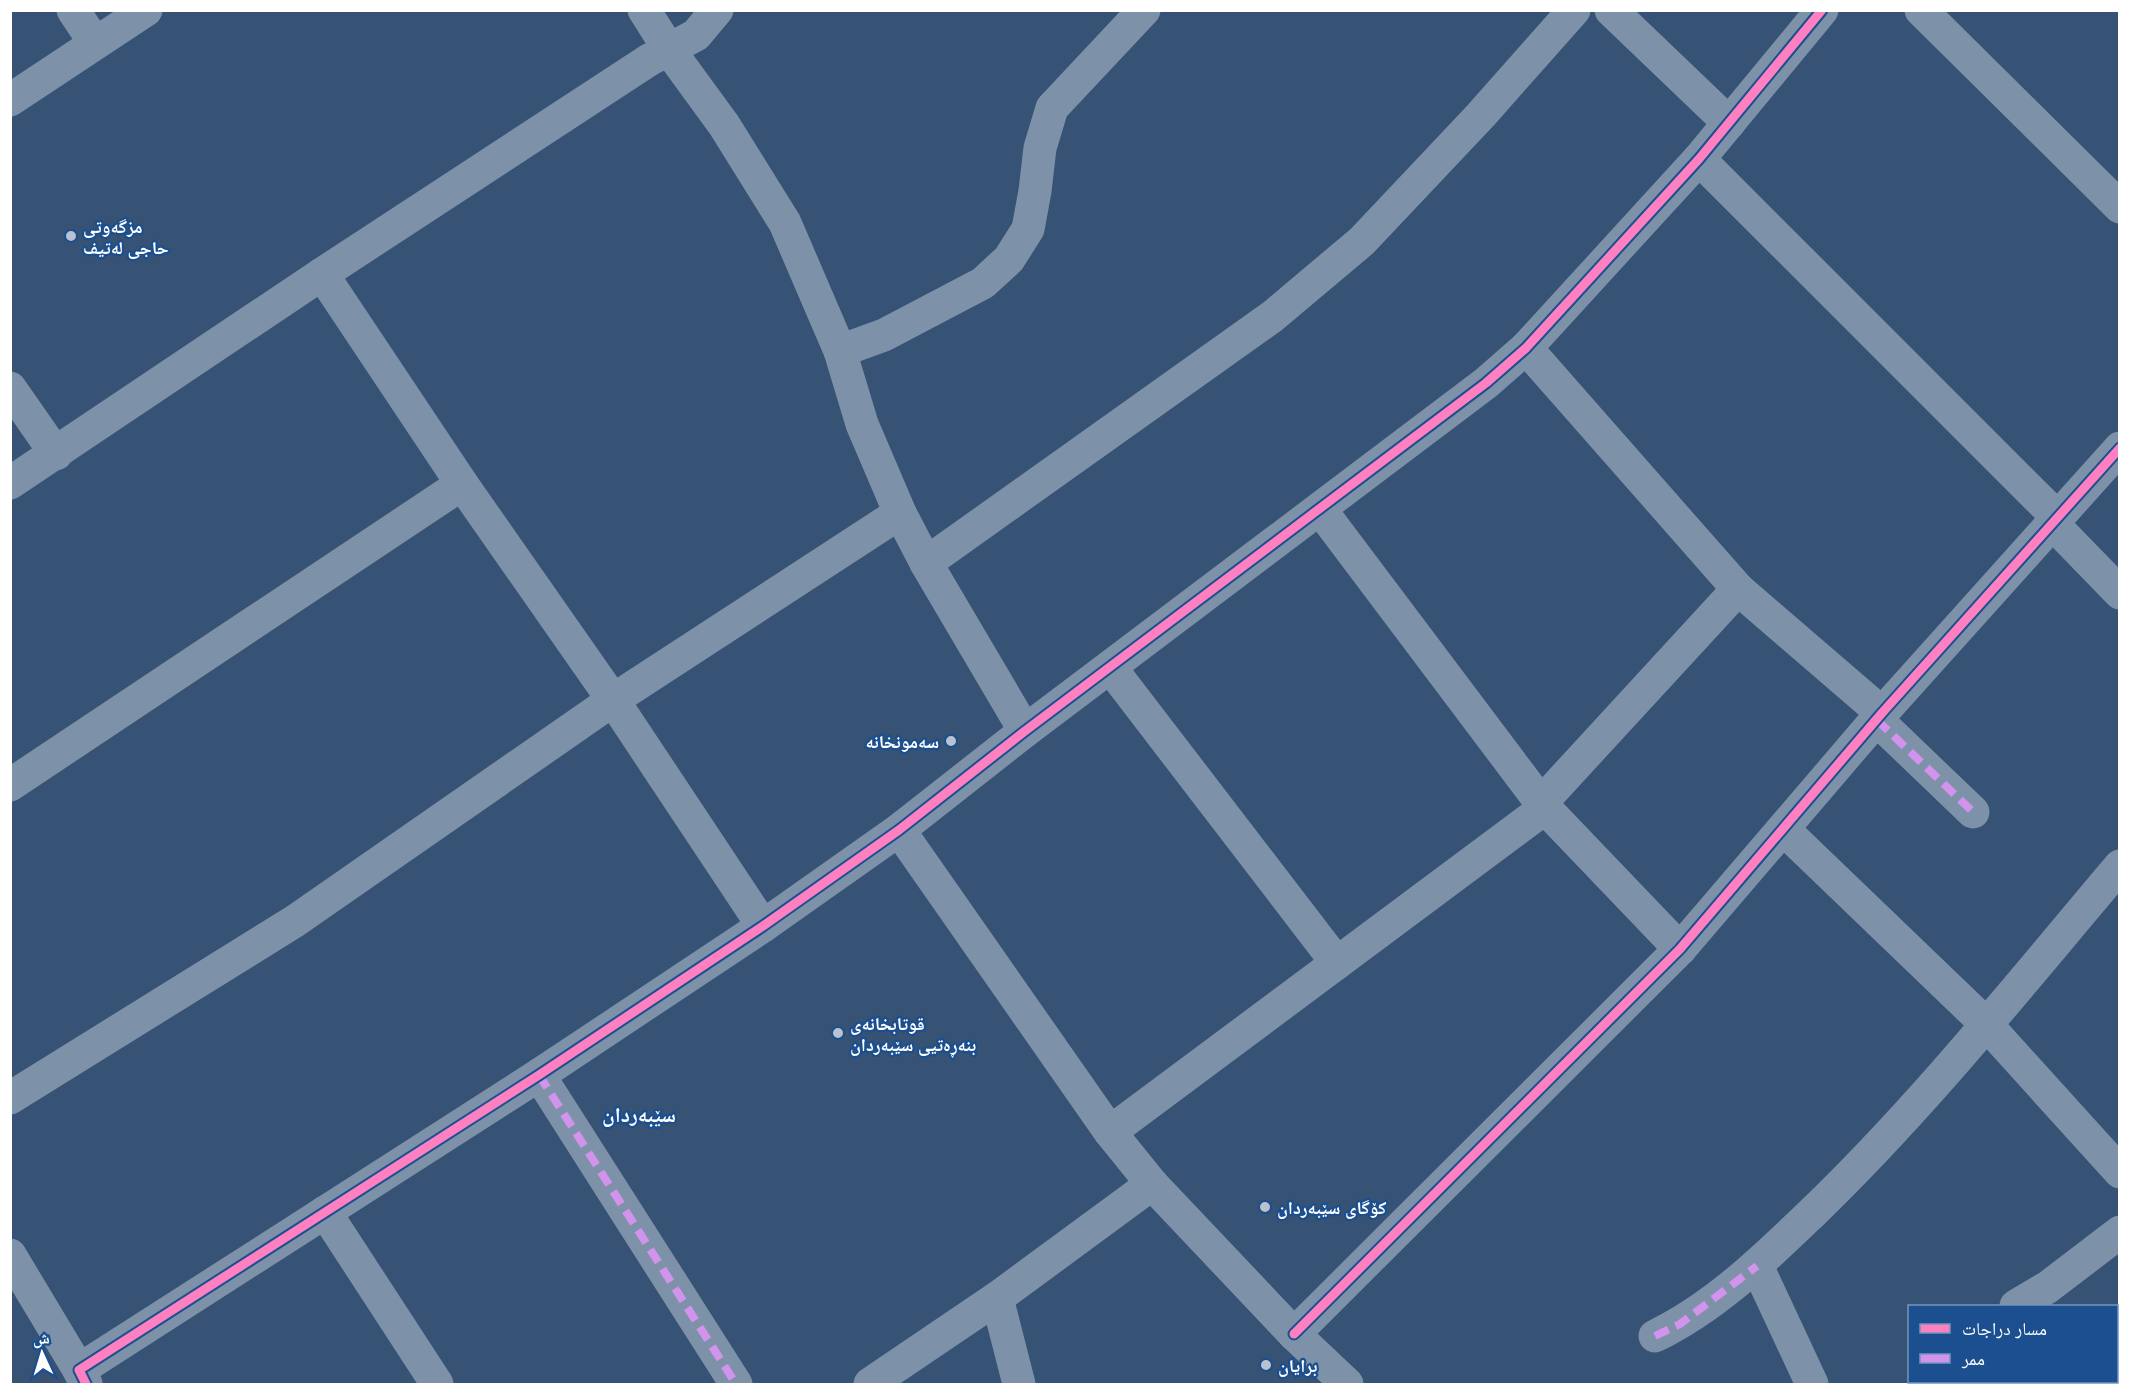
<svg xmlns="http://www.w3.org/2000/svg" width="2130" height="1395" font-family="'Open Sans','Noto Naskh Arabic',sans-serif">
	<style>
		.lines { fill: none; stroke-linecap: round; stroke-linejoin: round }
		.minor { stroke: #7d92a8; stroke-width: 33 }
		.quiet { stroke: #d193ec; stroke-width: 8; stroke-dasharray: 15 8; stroke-linecap: butt }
		.cycleway-casing { stroke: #1b4f8f; stroke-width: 13 }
		.cycleway { stroke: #ff80c0; stroke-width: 9 }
		.poi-dot { fill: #b9c2ce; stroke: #1b4f8f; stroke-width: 2 }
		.labels { text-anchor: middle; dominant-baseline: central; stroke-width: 4.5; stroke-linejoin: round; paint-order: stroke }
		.poi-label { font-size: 18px; font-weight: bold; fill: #fff; stroke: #1b4f8f; text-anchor: start }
		.quarter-label { font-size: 21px; font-weight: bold; fill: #fff; stroke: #1b4f8f }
	</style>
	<rect width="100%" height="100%" fill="#365274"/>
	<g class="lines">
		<g class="minor">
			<polyline points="73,10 95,43"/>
			<polyline points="644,10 670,51 724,125 785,223 840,351 862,424 900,513 926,563 1025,731"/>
			<polyline points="1611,10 1729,123"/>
			<polyline points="1921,10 2120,207"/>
			<polyline points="10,100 146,10"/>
			<polyline points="1699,159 2057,517"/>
			<polyline points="322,274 462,484 613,700 763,926"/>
			<polyline points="1526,348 1738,589 1882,713"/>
			<polyline points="840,351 884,335 983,283 1009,259 1028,229 1035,191 1040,148 1052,108 1144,10"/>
			<polyline points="10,388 56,454"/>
			<polyline points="10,483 322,274 649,60 696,35 717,10"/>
			<polyline points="1320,509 1545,808 1680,949"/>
			<polyline points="2052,523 2120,593"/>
			<polyline points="926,563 1273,316 1362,241 1481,115 1574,10"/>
			<polyline points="1110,667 1337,963"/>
			<polyline points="1877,720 1973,812"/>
			<polyline points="10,785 462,484"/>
			<polyline points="1541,803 1738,589"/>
			<polyline points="1783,829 1986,1024 2120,1172"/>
			<polyline points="899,830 1110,1132 1152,1184 1294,1334 1347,1384"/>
			<polyline points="539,1075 736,1384"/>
			<polyline points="10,1098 295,921 613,700 900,513"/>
			<polyline points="1110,1132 1545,808"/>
			<polyline points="325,1212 437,1384"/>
			<polyline points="10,1255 79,1370"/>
			<polyline points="1757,1266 1812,1384"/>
			<polyline points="997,1298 1019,1384"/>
			<polyline points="2016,1306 2048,1287 2120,1232"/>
			<polyline points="1294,1334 1680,949 1882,713 2120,448"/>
			<path d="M1655 1336C1715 1307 1764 1259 1812 1213 1923 1106 2020 984 2120 866"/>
			<polyline points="86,1384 79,1370 539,1075 763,926 899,830 1025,731 1486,383 1526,348 1699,159 1822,10"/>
			<polyline points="870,1384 997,1298 1152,1184"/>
		</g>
		<g class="quiet">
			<polyline points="1877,720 1973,812"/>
			<polyline points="539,1075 736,1384"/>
			<polyline points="1655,1336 1680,1324 1757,1266"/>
		</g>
		<defs>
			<g id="cycleway">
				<polyline points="1294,1334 1680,949 1882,713 2120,448"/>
				<polyline points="86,1384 79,1370 539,1075 763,926 899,830 1025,731 1486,383 1526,348 1699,159 1822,10"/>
			</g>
		</defs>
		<use href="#cycleway" class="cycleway-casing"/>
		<use href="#cycleway" class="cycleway"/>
	</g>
	<g class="poi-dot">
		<circle cx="71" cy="236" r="6"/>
		<circle cx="951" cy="741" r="6"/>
		<circle cx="838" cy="1033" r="6"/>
		<circle cx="1265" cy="1207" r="6"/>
		<circle cx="1266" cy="1365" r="6"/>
	</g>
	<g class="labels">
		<g class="poi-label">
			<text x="83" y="226">مزگەوتی<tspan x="83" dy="21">حاجی لەتیف</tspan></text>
			<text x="939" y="741" text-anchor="end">سەمونخانە</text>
			<text x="850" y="1023">قوتابخانەی<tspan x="850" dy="21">بنەڕەتیی سێبەردان</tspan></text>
			<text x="1277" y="1207">کۆگای سێبەردان</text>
			<text x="1278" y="1365">برايان</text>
		</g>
		<g class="quarter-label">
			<text x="639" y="1114">سێبەردان</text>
		</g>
	</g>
	<rect width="2130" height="1395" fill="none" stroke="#ffffff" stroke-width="24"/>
	<rect x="1908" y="1305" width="210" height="78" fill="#1b4f8f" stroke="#7695bc" stroke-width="1.5"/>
	<rect x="1920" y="1324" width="30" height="9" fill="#ff80c0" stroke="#7695bc" stroke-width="1.5"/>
	<text x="1962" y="1335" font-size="18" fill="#ffffff">مسار دراجات</text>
	<rect x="1920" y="1354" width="30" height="9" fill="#d193ec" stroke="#7695bc" stroke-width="1.5"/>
	<text x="1962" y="1365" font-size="18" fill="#ffffff">ممر</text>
	<g transform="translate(42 1353) rotate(356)" stroke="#1b4f8f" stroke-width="4.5" paint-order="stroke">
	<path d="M0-4.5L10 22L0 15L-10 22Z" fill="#ffffff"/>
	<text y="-9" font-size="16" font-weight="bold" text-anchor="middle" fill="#ffffff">ش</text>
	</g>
</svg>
